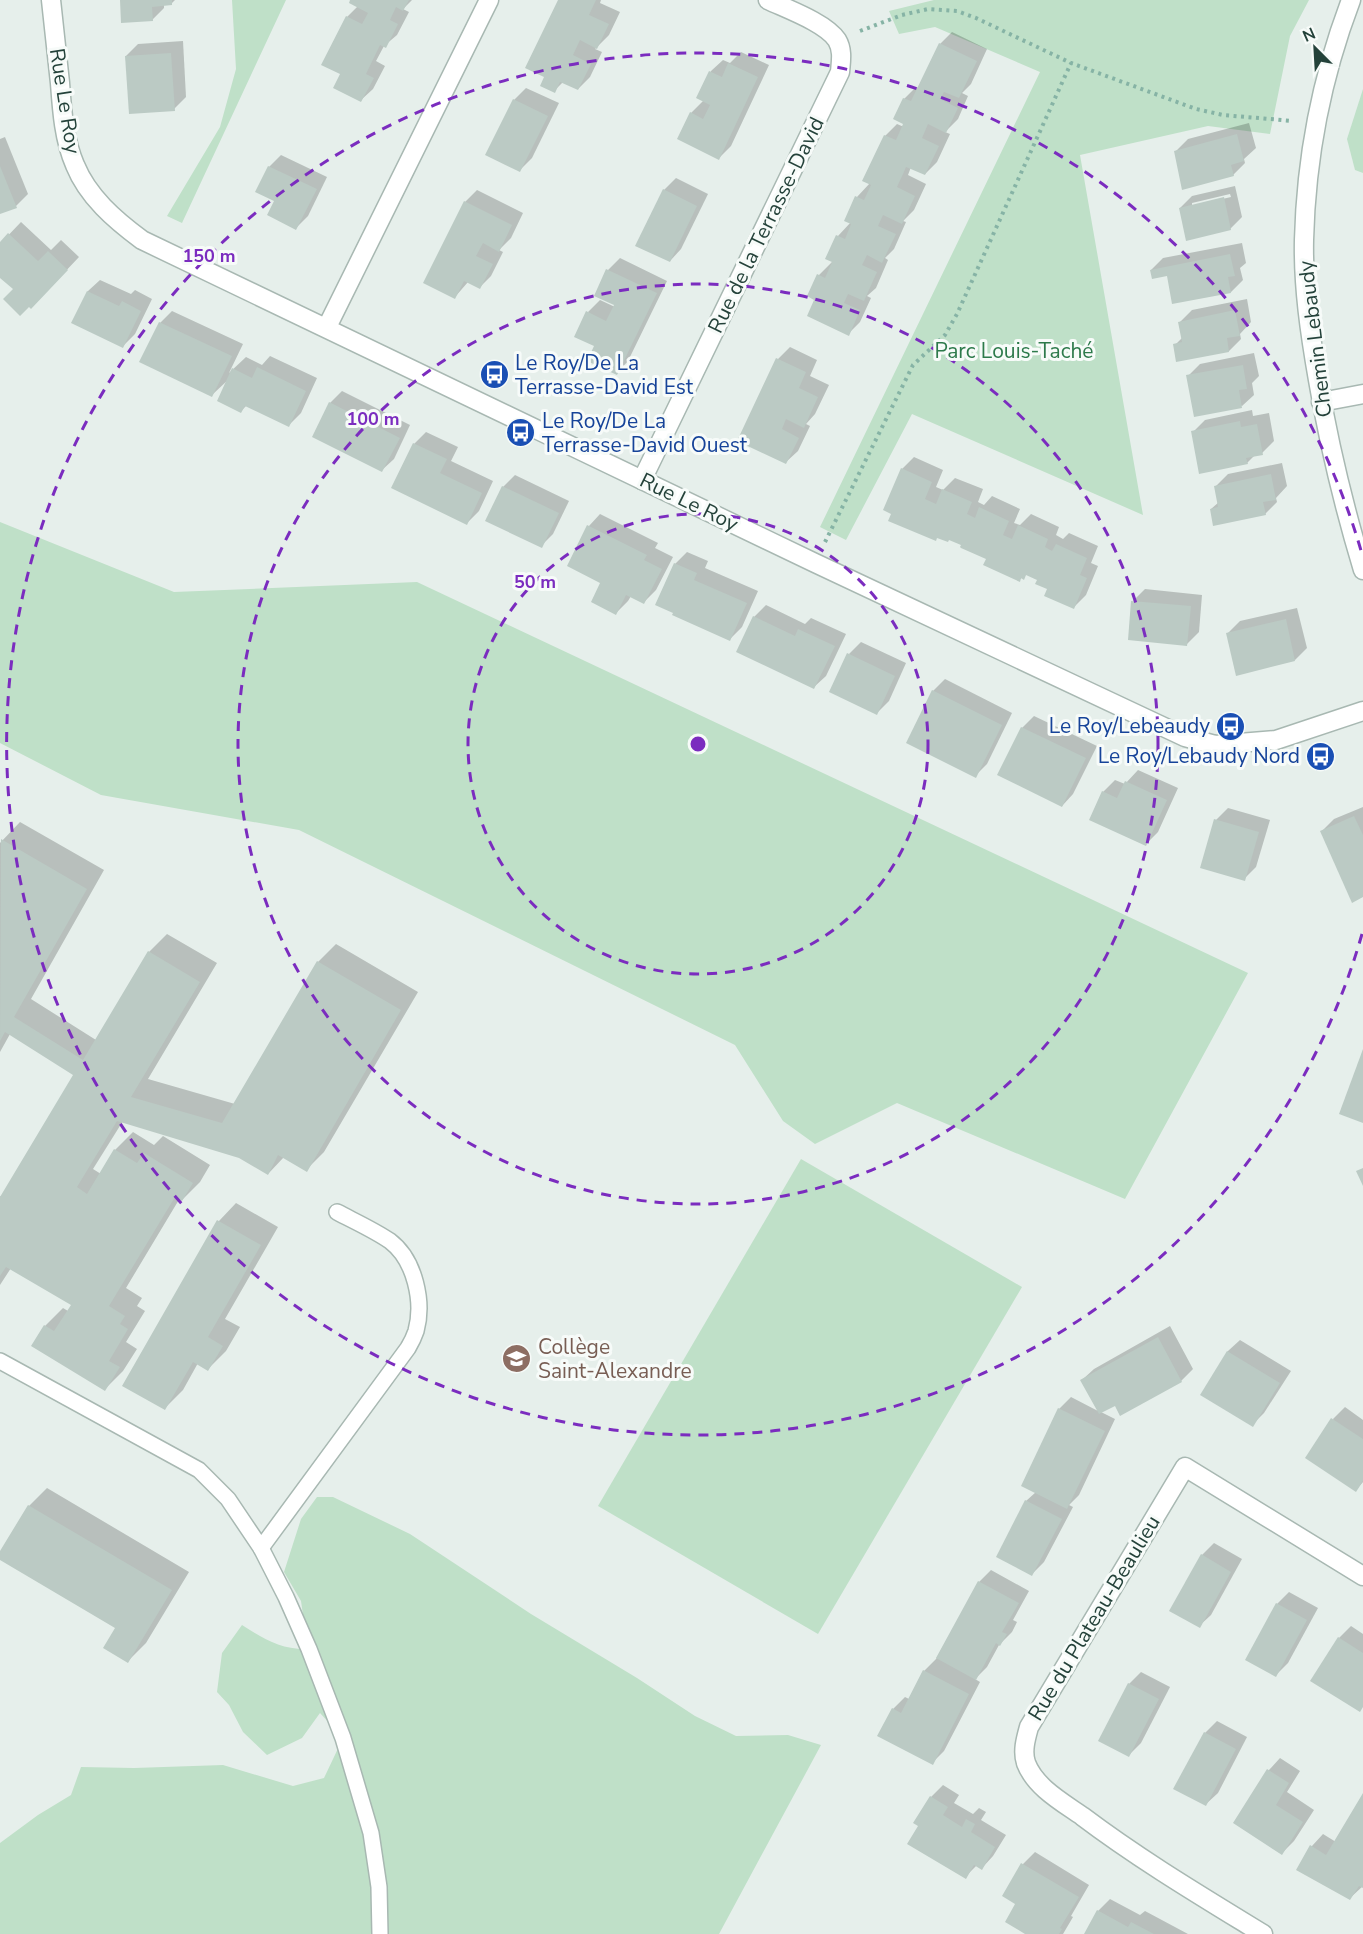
<svg xmlns="http://www.w3.org/2000/svg" width="1363" height="1934" font-family="'Nunito Sans',sans-serif">
	<style>
		.green { fill: #bfe0c8 }
		.shadow { fill: #0003; fill-rule: evenodd }
		.building { fill: #bbcac4 }
		.lines { fill: none; stroke-linecap: round; stroke-linejoin: round }
		.service-casing { stroke: #a8b8b2; stroke-width: 18 }
		.minor-casing { stroke: #a8b8b2; stroke-width: 21 }
		.tertiary-casing { stroke: #a8b8b2; stroke-width: 21 }
		.path { stroke: #86b3a5; stroke-width: 4; stroke-dasharray: 3 4.5; stroke-linecap: butt }
		.service { stroke: #fff; stroke-width: 15 }
		.minor { stroke: #fff; stroke-width: 18 }
		.tertiary { stroke: #fff; stroke-width: 18 }
		.ring { fill: none; stroke: #7b2cbf; stroke-width: 3; stroke-dasharray: 10 8 }
		.labels { text-anchor: middle; dominant-baseline: central; stroke-width: 6; stroke-linejoin: round; paint-order: stroke }
		.street-label { font-size: 21px; fill: #24423a; stroke: #f7fbf9 }
		.park-label { font-size: 21px; fill: #2d7a4b; stroke: #f7fbf9 }
		.transit-label { font-size: 21px; fill: #164399; stroke: #f7fbf9; text-anchor: start }
		.education-label { font-size: 21px; fill: #785e54; stroke: #f7fbf9; text-anchor: start }
		.centre { fill: #7b2cbf; stroke: #f7fbf9; stroke-width: 3 }
		.ring-label { font-size: 18px; text-anchor: middle; font-weight: bold; fill: #7b2cbf; stroke: #f7fbf9; stroke-width: 6; stroke-linejoin: round; paint-order: stroke }
	</style>
	<rect width="100%" height="100%" fill="#e6efeb"/>
	<g class="green">
		<polygon points="232,0 286,0 182,223 167,216 220,127 236,69"/>
		<polygon points="934,0 1309,0 1290,36 1270,134 1208,126 1080,155 1143,515 912,414 846,540 820,527 1040,72 935,27 899,34 889,11"/>
		<polygon points="1363,89 1363,173 1355,170 1347,139"/>
		<polygon points="0,522 174,592 417,582 1248,973 1125,1199 897,1103 815,1144 783,1121 735,1045 299,830 101,795 0,743"/>
		<polygon points="801,1159 1022,1287 818,1634 598,1506"/>
		<path d="M317 1497H333L410 1534 531 1614 637 1678 695 1716 736 1736 788 1735 821 1745 719 1934H0V1843L38 1815 71 1795 81 1767 134 1768 223 1765 293 1786 324 1778 343 1738 320 1713 302 1738 267 1755 243 1732 229 1705 217 1692 222 1653 242 1625C264 1639 282 1650 308 1649L301 1601 284 1572 301 1519Z"/>
	</g>
	<g class="shadow">
		<polygon points="121,0 175,0 171,4 164,4 164,8 152,20"/>
		<polygon points="352,0 412,0 403,9 409,12 397,35 384,46 376,61 385,66 373,89 361,100 342,74 347,17 358,6"/>
		<polygon points="560,0 601,0 600,3 620,12 609,35 595,49 602,52 590,77 578,89 563,82 554,91 546,76"/>
		<polygon points="952,32 987,49 971,84 962,93 968,96 958,119 945,132 950,134 937,162 925,174 911,167 908,175 926,184 914,210 903,221 906,222 894,249 885,258 888,260 876,288 867,296 871,298 860,322 848,334 816,299 819,275 833,261 838,236 851,222 857,197 870,183 885,136 897,124 904,127 904,99 916,87 919,88 940,44"/>
		<polygon points="183,41 186,97 174,109 126,56 138,44"/>
		<polygon points="741,52 769,65 731,146 719,158 691,113 704,100 698,98 711,71 723,60 730,63"/>
		<polygon points="526,88 559,103 532,158 520,170 487,154 514,100"/>
		<polygon points="1249,123 1256,148 1244,159 1245,163 1233,175 1176,151 1188,139"/>
		<polygon points="5,137 28,194 16,206 0,213 0,139"/>
		<polygon points="281,155 327,177 308,216 296,228 276,201 269,167"/>
		<polygon points="676,178 708,194 681,249 670,261 664,190"/>
		<path d="M1235 186 1242 217 1230 229 1180 208 1192 196ZM1230 194 1231 197 1192 206V203Z"/>
		<polygon points="477,190 523,213 511,238 499,250 503,252 491,276 480,287 468,282 455,297 465,202"/>
		<polygon points="21,222 51,250 61,240 79,257 43,295 15,289 0,276 0,244"/>
		<polygon points="1242,243 1246,263 1240,268 1243,280 1231,292 1151,270 1163,258"/>
		<polygon points="620,258 667,281 628,361 617,373 588,312 600,300 615,307 608,270"/>
		<polygon points="100,280 131,294 135,290 152,299 135,334 123,346 73,323 88,291"/>
		<polygon points="1247,299 1251,322 1240,334 1241,339 1229,351 1175,345 1183,337 1180,322 1192,310"/>
		<polygon points="172,311 243,344 229,373 246,357 262,365 270,356 317,378 301,413 289,425 247,405 241,411 229,379 212,395 160,323"/>
		<polygon points="790,347 817,360 810,376 829,385 815,414 806,424 810,426 798,451 786,462 739,440 778,359"/>
		<polygon points="1254,353 1259,376 1252,383 1254,395 1242,406 1188,376 1200,364"/>
		<polygon points="342,391 410,425 394,459 382,470 330,403"/>
		<polygon points="1252,410 1253,416 1269,413 1274,441 1262,453 1255,455 1247,463 1193,432 1205,420"/>
		<polygon points="426,432 458,447 451,461 493,481 479,511 467,523 414,444"/>
		<polygon points="914,457 943,470 936,487 943,490 955,478 983,489 978,502 984,505 992,496 1020,509 1014,523 1020,525 1031,514 1059,527 1056,535 1063,539 1069,533 1098,546 1091,563 1098,566 1086,595 1074,607 1039,579 1027,574 1019,580 988,558 950,539 902,469"/>
		<polygon points="1282,463 1287,486 1276,498 1277,502 1265,514 1211,509 1219,502 1216,486 1228,474"/>
		<polygon points="515,475 569,501 553,534 541,546 503,487"/>
		<polygon points="600,514 658,543 655,548 673,557 656,590 644,602 631,596 628,601 616,613 602,582 589,526"/>
		<polygon points="687,552 708,561 705,568 758,591 742,627 730,639 675,564"/>
		<polygon points="1145,589 1202,595 1199,632 1187,644 1133,601"/>
		<polygon points="766,605 805,624 811,618 846,634 826,676 814,687 754,617"/>
		<polygon points="1297,608 1307,648 1295,660 1228,633 1240,621"/>
		<polygon points="861,642 906,663 889,701 877,713 849,654"/>
		<polygon points="945,679 1012,713 987,764 975,776 933,691"/>
		<polygon points="1034,716 1097,746 1073,794 1062,806 1022,728"/>
		<polygon points="1138,770 1178,788 1158,832 1146,844 1091,819 1103,792 1115,780 1125,784"/>
		<polygon points="1363,807 1363,896 1322,831 1334,819"/>
		<polygon points="1228,808 1270,820 1256,867 1244,879 1216,820"/>
		<polygon points="20,822 104,870 31,999 96,1040 149,952 167,934 217,963 148,1079 235,1104 318,962 336,944 418,992 324,1152 306,1170 284,1157 268,1174 240,1157 123,1121 93,1169 101,1174 115,1150 133,1132 154,1145 163,1136 210,1165 200,1182 182,1200 180,1198 126,1288 142,1298 137,1306 145,1311 126,1342 137,1349 123,1371 105,1389 45,1326 63,1308 68,1311 73,1304 11,1268 0,1285 0,1196 2,1197 75,1075 10,1034 0,1052 0,843"/>
		<polygon points="236,1203 278,1227 225,1319 240,1327 226,1351 208,1369 198,1363 183,1390 165,1408 219,1221"/>
		<polygon points="1170,1326 1193,1369 1181,1381 1116,1404 1101,1412 1115,1419 1079,1495 1069,1505 1073,1507 1044,1562 1032,1574 1026,1501 1036,1492 1059,1409 1071,1397 1098,1411 1082,1380 1094,1369"/>
		<polygon points="1240,1340 1291,1371 1264,1413 1252,1425 1202,1394 1228,1351"/>
		<polygon points="1345,1407 1363,1420 1363,1482 1356,1490 1333,1419"/>
		<polygon points="47,1488 189,1572 146,1643 128,1661 117,1628 0,1558 0,1554 29,1506"/>
		<polygon points="1214,1543 1242,1559 1211,1615 1199,1626 1202,1555"/>
		<polygon points="991,1570 1029,1591 1013,1620 1017,1622 1012,1632 999,1645 987,1667 975,1679 980,1682 944,1751 932,1763 893,1709 905,1697 909,1699 924,1671 936,1659 979,1582"/>
		<polygon points="1289,1592 1318,1608 1288,1663 1276,1675 1247,1659 1277,1604"/>
		<polygon points="1351,1626 1363,1634 1363,1707 1339,1638"/>
		<polygon points="1141,1672 1170,1687 1141,1743 1129,1755 1129,1684"/>
		<polygon points="1217,1721 1247,1737 1218,1793 1206,1804 1175,1788 1205,1733"/>
		<polygon points="1280,1758 1300,1771 1287,1792 1314,1810 1294,1841 1282,1853 1235,1823 1269,1770"/>
		<polygon points="943,1785 959,1795 954,1803 973,1814 979,1808 986,1812 981,1820 1006,1835 993,1856 982,1868 977,1865 965,1877 920,1826 931,1797"/>
		<polygon points="1363,1796 1363,1886 1350,1898 1298,1869 1312,1846 1323,1834 1336,1842"/>
		<polygon points="1035,1852 1089,1885 1071,1916 1073,1917 1063,1934 1028,1934 1017,1903 1023,1864"/>
		<polygon points="1110,1899 1140,1915 1145,1911 1188,1934 1086,1934 1098,1911"/>
	</g>
	<g class="building">
		<polygon points="120,0 172,0 172,5 152,7 153,21 121,23"/>
		<polygon points="350,0 409,0 403,11 396,7 390,20 398,24 386,48 380,45 366,74 374,78 361,102 333,88 340,74 321,65 346,16 362,24 368,13 349,3"/>
		<polygon points="558,0 596,0 589,15 609,24 597,49 580,40 573,55 591,64 578,90 560,82 555,93 540,86 544,77 525,68"/>
		<polygon points="939,43 977,61 959,98 944,92 940,99 958,108 946,133 928,124 922,138 939,146 925,175 906,167 903,174 897,187 915,196 902,224 883,215 878,226 896,234 882,263 867,255 862,265 877,272 864,301 848,294 844,303 860,310 849,336 807,316 814,300 807,296 817,274 825,278 832,262 825,259 836,235 845,239 851,224 844,221 855,196 864,200 871,185 862,181 884,135 896,140 903,124 893,119 903,98 911,101"/>
		<polygon points="171,53 175,111 129,114 125,56"/>
		<polygon points="728,63 758,77 719,160 677,139 690,112 703,119 710,105 696,98 709,71 722,77"/>
		<polygon points="513,99 548,116 520,172 485,155"/>
		<polygon points="1237,134 1244,161 1231,165 1234,176 1182,190 1174,151"/>
		<polygon points="0,166 17,208 0,214"/>
		<polygon points="268,166 317,189 296,230 267,215 274,201 255,192"/>
		<polygon points="663,189 697,206 670,262 635,246"/>
		<polygon points="1224,197 1231,230 1186,241 1179,208"/>
		<polygon points="464,201 512,225 499,252 483,243 476,256 493,264 480,289 464,281 455,299 423,283"/>
		<polygon points="8,233 38,261 48,251 68,270 31,309 29,307 20,316 3,299 13,289 0,278 0,242"/>
		<polygon points="1230,254 1235,276 1228,277 1231,293 1172,304 1167,276 1152,279 1150,270"/>
		<polygon points="606,269 657,293 617,375 587,361 594,346 574,337 586,311 606,321 614,305 594,296"/>
		<polygon points="87,291 119,306 122,301 141,311 123,348 71,323"/>
		<polygon points="1235,310 1240,336 1227,338 1229,352 1176,362 1173,344 1182,342 1178,322"/>
		<polygon points="159,322 232,356 212,397 139,362"/>
		<polygon points="776,358 806,372 799,388 818,397 804,428 786,419 782,429 799,438 786,464 737,441"/>
		<polygon points="1243,365 1247,389 1239,390 1242,408 1194,417 1186,375"/>
		<polygon points="257,367 306,391 289,427 245,406 241,413 217,401 232,368 252,378"/>
		<polygon points="329,402 400,438 382,472 312,437"/>
		<polygon points="1240,421 1241,427 1257,424 1263,455 1246,458 1248,464 1199,474 1191,431"/>
		<polygon points="413,443 447,459 440,473 482,493 467,525 391,488"/>
		<polygon points="901,468 932,482 925,499 936,504 942,489 972,502 967,514 975,518 979,507 1009,521 1003,535 1012,539 1018,525 1048,539 1045,547 1052,551 1056,544 1087,558 1080,575 1087,578 1074,609 1044,596 1047,589 1035,584 1037,580 1026,575 1024,580 1021,578 1020,582 983,565 986,559 961,548 960,547 961,545 949,540 948,542 937,538 936,541 888,521 891,514 883,510"/>
		<polygon points="1271,474 1276,500 1263,502 1266,515 1213,526 1210,509 1218,507 1214,486"/>
		<polygon points="502,486 559,513 542,548 485,521"/>
		<polygon points="587,525 647,555 644,560 662,569 644,604 626,595 616,615 591,602 600,583 567,566"/>
		<polygon points="674,563 697,573 694,580 747,603 730,641 672,615 673,613 655,605"/>
		<polygon points="1131,601 1191,606 1187,646 1128,640"/>
		<polygon points="753,616 795,636 798,629 835,646 814,689 736,652"/>
		<polygon points="1286,619 1295,661 1236,676 1226,633"/>
		<polygon points="847,653 895,676 877,715 829,692"/>
		<polygon points="932,690 1002,725 976,778 906,743"/>
		<polygon points="1021,727 1086,758 1062,807 997,775"/>
		<polygon points="1125,781 1167,800 1146,846 1089,820 1102,791 1117,798"/>
		<polygon points="1354,816 1363,835 1363,897 1352,903 1320,831"/>
		<polygon points="1214,819 1259,832 1245,881 1200,868"/>
		<polygon points="1,839 87,889 14,1017 83,1060 148,951 200,982 131,1097 222,1123 317,961 401,1010 307,1172 278,1155 268,1175 239,1158 117,1121 77,1187 87,1194 114,1149 137,1163 144,1153 193,1183 182,1201 175,1197 109,1306 125,1316 120,1324 128,1329 109,1361 120,1367 105,1391 31,1346 44,1325 54,1331 71,1305 6,1267 0,1276 0,1197 73,1075 5,1032 0,1041"/>
		<polygon points="1363,1049 1363,1123 1339,1114"/>
		<polygon points="1363,1168 1363,1186 1356,1171"/>
		<polygon points="217,1220 261,1245 208,1337 223,1346 208,1371 193,1362 165,1410 122,1386"/>
		<polygon points="1158,1337 1182,1382 1120,1416 1115,1406 1099,1414 1080,1380"/>
		<polygon points="1227,1351 1280,1383 1253,1427 1200,1395"/>
		<polygon points="1058,1408 1105,1431 1067,1509 1021,1486"/>
		<polygon points="1331,1418 1363,1439 1363,1481 1356,1492 1305,1458"/>
		<polygon points="1025,1500 1062,1519 1032,1576 996,1557"/>
		<polygon points="28,1505 172,1590 128,1663 103,1648 115,1628 0,1560 0,1551"/>
		<polygon points="1201,1554 1231,1572 1200,1628 1169,1611"/>
		<polygon points="978,1581 1019,1603 1002,1632 1007,1634 1000,1646 996,1643 976,1680 936,1658"/>
		<polygon points="1276,1603 1307,1620 1276,1677 1245,1660"/>
		<polygon points="1338,1637 1363,1653 1363,1707 1360,1712 1310,1681"/>
		<polygon points="923,1670 969,1694 933,1765 877,1736 892,1708 901,1713"/>
		<polygon points="1128,1683 1159,1699 1129,1757 1098,1741"/>
		<polygon points="1204,1732 1236,1749 1206,1806 1173,1789"/>
		<polygon points="1267,1769 1289,1783 1276,1805 1303,1822 1282,1855 1233,1823"/>
		<polygon points="1363,1793 1363,1888 1359,1886 1350,1900 1296,1870 1310,1845 1326,1855"/>
		<polygon points="930,1796 948,1807 943,1815 962,1827 966,1819 975,1824 971,1832 995,1847 982,1870 974,1865 966,1879 907,1844 918,1826 913,1823"/>
		<polygon points="1021,1863 1079,1897 1060,1928 1062,1929 1059,1934 1025,1934 1005,1922 1015,1904 1002,1896"/>
		<polygon points="1097,1910 1128,1927 1131,1922 1154,1934 1084,1934"/>
	</g>
	<g class="lines">
		<defs>
			<g id="service">
				<polyline points="0,1361 199,1470 228,1499 261,1548 286,1597 309,1649 343,1738 371,1833 379,1887 380,1934"/>
				<path d="M261 1548 408 1348C411 1343 414 1337 416 1331 424 1302 415 1260 390 1241 374 1230 354 1221 337 1212"/>
			</g>
			<g id="minor">
				<path d="M51 0C54 28 57 56 60 83 62 111 64 140 75 165 88 197 115 220 142 240L815 563 1185 737 1215 745 1276 740 1363 711"/>
				<polyline points="327,327 489,0"/>
				<polyline points="1321,402 1363,394"/>
				<path d="M642 480 840 72C841 61 843 50 837 40 826 23 787 9 768 0"/>
				<path d="M1263 1934C1201 1896 1139 1859 1082 1816 1062 1802 1035 1787 1026 1763 1022 1751 1026 1738 1029 1727L1185 1467 1363 1576"/>
			</g>
			<path id="tertiary" d="M1351 0C1322 76 1306 159 1304 240 1303 287 1310 334 1318 380 1329 445 1344 507 1363 570"/>
		</defs>
		<use href="#service" class="service-casing"/>
		<use href="#minor" class="minor-casing"/>
		<use href="#tertiary" class="tertiary-casing"/>
		<g class="path">
			<polyline points="860,31 902,15 928,9 957,11 976,18 1071,63 1196,109 1223,115 1293,121"/>
			<polyline points="825,542 913,365 945,335 957,314 1071,63"/>
		</g>
		<use href="#service" class="service"/>
		<use href="#minor" class="minor"/>
		<use href="#tertiary" class="tertiary"/>
	</g>
	<g class="ring">
		<circle cx="698" cy="744" r="230"/>
		<circle cx="698" cy="744" r="460"/>
		<path d="M1362 934A691 691 0 1 1 1362 554"/>
	</g>
	<defs>
		<symbol id="bus-disc" viewBox="-11 -11 22 22"><circle r="9.5" fill="#1a4fb4" stroke="#f7fbf9"/><path d="M-5-6H5V4H4V6H2V4H-2V6H-4V4H-5ZM-3.5-4V0h7V-4ZM-3.5 1.2v1.5H-2V1.2ZM2 1.2v1.5H3.5V1.2Z" fill="#fff"/></symbol>
		<symbol id="school-disc" viewBox="-11 -11 22 22"><circle r="9.5" fill="#8d6e63" stroke="#f7fbf9"/><path d="M0-5L7-2L0 1L-7-2ZM-4 1L0 2.5L4 1V4Q0 6-4 4Z" fill="#fff"/></symbol>
	</defs>
	<g fill-rule="evenodd">
		<use href="#bus-disc" x="478" y="358" width="33" height="33"/>
		<use href="#bus-disc" x="504" y="416" width="33" height="33"/>
		<use href="#bus-disc" x="1214" y="710" width="33" height="33"/>
		<use href="#bus-disc" x="1304" y="740" width="33" height="33"/>
		<use href="#school-disc" x="500" y="1342" width="33" height="33"/>
	</g>
	<g class="labels">
		<g class="street-label">
			<text transform="translate(65 101) rotate(81)">Rue Le Roy</text>
			<text transform="translate(766 225) rotate(-64)">Rue de la Terrasse-David</text>
			<text transform="translate(1315 339) rotate(-97)">Chemin Lebaudy</text>
			<text transform="translate(689 502) rotate(26)">Rue Le Roy</text>
			<text transform="translate(1094 1618) rotate(-59)">Rue du Plateau-Beaulieu</text>
		</g>
		<g class="park-label">
			<text x="1014" y="351">Parc Louis-Taché</text>
		</g>
		<g class="transit-label">
			<text x="515" y="363">Le Roy/De La<tspan x="515" dy="24">Terrasse-David Est</tspan></text>
			<text x="542" y="421">Le Roy/De La<tspan x="542" dy="24">Terrasse-David Ouest</tspan></text>
			<text x="1210" y="726" text-anchor="end">Le Roy/Lebeaudy</text>
			<text x="1300" y="756" text-anchor="end">Le Roy/Lebaudy Nord</text>
		</g>
		<g class="education-label">
			<text x="538" y="1347">Collège<tspan x="538" dy="24">Saint-Alexandre</tspan></text>
		</g>
	</g>
	<circle cx="698" cy="744" r="9" class="centre"/>
	<g class="ring-label">
		<text x="209" y="262">150 m</text>
		<text x="373" y="425">100 m</text>
		<text x="535" y="588">50 m</text>
	</g>
	<g transform="translate(1315 48) rotate(336)" stroke="#f7fbf9" stroke-width="4.5" paint-order="stroke">
	<path d="M0-4.5L10 22L0 15L-10 22Z" fill="#24423a"/>
	<text y="-9" font-size="16" font-weight="bold" text-anchor="middle" fill="#24423a">N</text>
	</g>
</svg>
